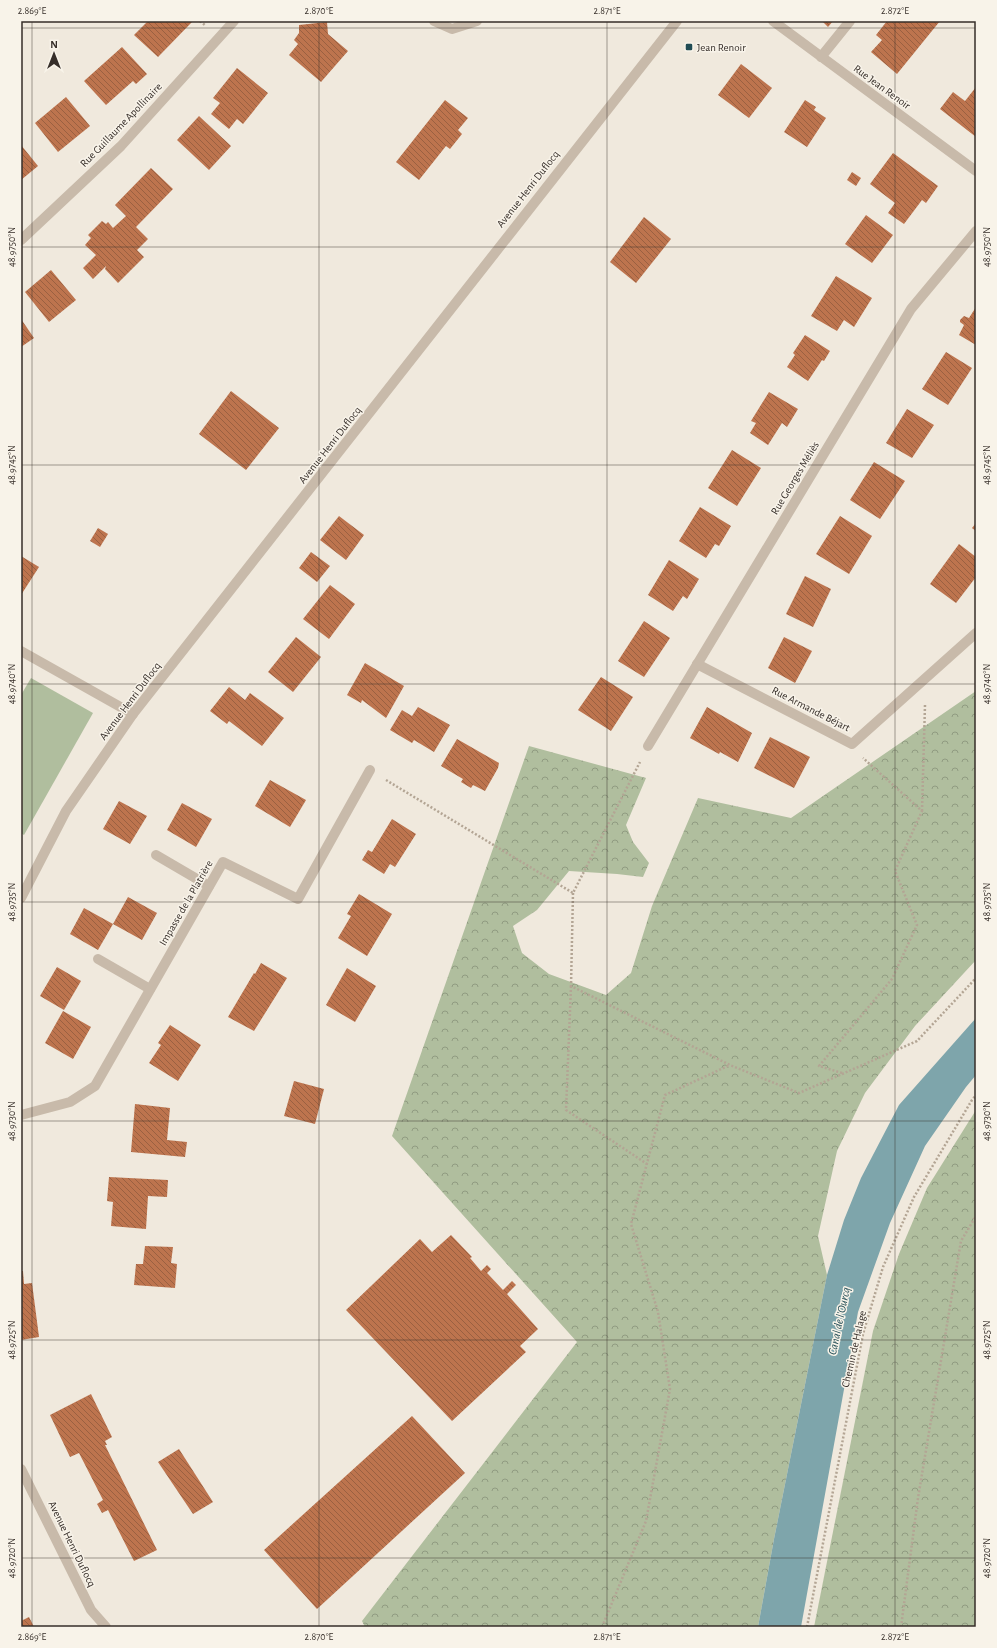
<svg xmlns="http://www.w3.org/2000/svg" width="997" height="1648" font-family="'Alegreya Sans',sans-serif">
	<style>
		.forest { fill: url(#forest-crowns) }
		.green { fill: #b0be9e }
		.water { fill: #7ea5ab }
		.building { fill: url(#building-back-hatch) }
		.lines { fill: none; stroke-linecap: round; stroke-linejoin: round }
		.path { stroke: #b3a594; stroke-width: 2.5; stroke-dasharray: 2 2; stroke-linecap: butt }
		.service { stroke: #c8baaa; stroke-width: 10 }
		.minor { stroke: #c8baaa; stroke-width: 10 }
		.tertiary { stroke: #c8baaa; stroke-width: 10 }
		.ticks { fill: none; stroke: #362e29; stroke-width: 1; stroke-opacity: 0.45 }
		.poi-dot { fill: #214c54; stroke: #f8f3e9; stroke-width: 1.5 }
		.labels { text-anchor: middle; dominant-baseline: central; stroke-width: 3; stroke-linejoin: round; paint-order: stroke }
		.poi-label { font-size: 11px; fill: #362e29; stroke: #f8f3e9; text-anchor: start }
		.street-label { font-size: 11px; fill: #362e29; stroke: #f8f3e9 }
		.water-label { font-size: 12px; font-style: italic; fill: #214c54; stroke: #f8f3e9 }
		.neatline { fill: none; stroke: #362e29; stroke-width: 1.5 }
		.ticks-label { font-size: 10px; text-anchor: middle; fill: #362e29 }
	</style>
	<defs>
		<pattern id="forest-crowns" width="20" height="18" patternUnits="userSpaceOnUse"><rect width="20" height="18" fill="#b0be9e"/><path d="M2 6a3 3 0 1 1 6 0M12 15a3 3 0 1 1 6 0" fill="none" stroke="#909b81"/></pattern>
		<pattern id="building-back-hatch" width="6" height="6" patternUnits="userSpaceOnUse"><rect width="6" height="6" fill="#bd744e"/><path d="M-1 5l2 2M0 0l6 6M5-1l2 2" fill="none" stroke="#9a6041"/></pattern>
	</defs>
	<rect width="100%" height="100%" fill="#f0e9dd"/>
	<g class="forest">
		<polygon points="976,691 976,960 915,1026 865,1093 837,1151 818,1236 827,1275 774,1539 758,1627 365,1627 362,1621 577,1342 392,1136 529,746 646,778 626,825 633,842 649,863 643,877 617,874 569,871 537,910 513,926 522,953 549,974 606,995 631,973 652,906 698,798 791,818"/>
		<polygon points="976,1110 976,1627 814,1627 873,1331 899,1254 927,1188"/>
	</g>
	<polygon class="green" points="31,678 93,713 24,835 21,833 21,695"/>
	<polygon class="water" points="976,1018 976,1075 966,1087 925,1146 890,1223 858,1312 801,1627 758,1627 774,1539 827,1275 844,1220 861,1178 899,1105"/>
	<g class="building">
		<polygon points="148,21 191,21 192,22 158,57 134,35"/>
		<polygon points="824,21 833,21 828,27 823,22"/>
		<polygon points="887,21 940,21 897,74 871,52 882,40 876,35"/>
		<polygon points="327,22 328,34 348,51 321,82 289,55 298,44 294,40 299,33 299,25"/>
		<polygon points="122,47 147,74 136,84 133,81 106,105 84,81"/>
		<polygon points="741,64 772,88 749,118 718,95"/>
		<polygon points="237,68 268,93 243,124 237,119 229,129 211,114 220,103 213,98"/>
		<polygon points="976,87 976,137 940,109 953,92 965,101"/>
		<polygon points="66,97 90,126 58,152 35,123"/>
		<polygon points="445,100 468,118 458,130 462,134 450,149 446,146 419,180 396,162"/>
		<polygon points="805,100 816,107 814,110 826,118 807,147 784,132"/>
		<polygon points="199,116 231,146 209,170 177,140"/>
		<polygon points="21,145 38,166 21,180"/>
		<polygon points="893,153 938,186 926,203 922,200 904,224 888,213 895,203 870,184"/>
		<polygon points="151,168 173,189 136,227 148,239 137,250 144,257 118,283 105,269 106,266 93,279 83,268 96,255 85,245 91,238 88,235 102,221 106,224 108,222 113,228 126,216 115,205"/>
		<polygon points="852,172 861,178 856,186 847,180"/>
		<polygon points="866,215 893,235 872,263 845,244"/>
		<polygon points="644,217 671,239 636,283 610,262"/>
		<polygon points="51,270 76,300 49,322 25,292"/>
		<polygon points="836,276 872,298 854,327 844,320 837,331 811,316"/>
		<polygon points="976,307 976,345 959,335 964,325 960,322 960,320 964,316 969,318"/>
		<polygon points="21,319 34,338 21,347"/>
		<polygon points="805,335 830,351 824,361 822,360 808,381 787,367 795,355 793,353"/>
		<polygon points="946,352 972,368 948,405 922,389"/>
		<polygon points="231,391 279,428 246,470 199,434"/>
		<polygon points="769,392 798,409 787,427 782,423 768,445 750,433 756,423 751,421"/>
		<polygon points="907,409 934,425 912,458 886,443"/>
		<polygon points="732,450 761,468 737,506 708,488"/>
		<polygon points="874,462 905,481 880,519 850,500"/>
		<polygon points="700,507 731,526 719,546 715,544 706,558 679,541"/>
		<polygon points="339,516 364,535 346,560 320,540"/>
		<polygon points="840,516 872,536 849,574 816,554"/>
		<polygon points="976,523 976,531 972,528"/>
		<polygon points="98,528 108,534 100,547 90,541"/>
		<polygon points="959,544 976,557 976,577 956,603 930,584"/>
		<polygon points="311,552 330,566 317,582 299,568"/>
		<polygon points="21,556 39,567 21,595"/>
		<polygon points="669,560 699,579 687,599 683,596 673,611 648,595"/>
		<polygon points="805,576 831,589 813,627 786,614"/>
		<polygon points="330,585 355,604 329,639 303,619"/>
		<polygon points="644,621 670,638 644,677 618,661"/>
		<polygon points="296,637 321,657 293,692 268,672"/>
		<polygon points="784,637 812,651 795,683 768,668"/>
		<polygon points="365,663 404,686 386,718 362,700 361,703 347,695"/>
		<polygon points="601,677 633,697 611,731 578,710"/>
		<polygon points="229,687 245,700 250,693 284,718 262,746 229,721 227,724 210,711"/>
		<polygon points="418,707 450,725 434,752 414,740 412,743 390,730 402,710 412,716"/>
		<polygon points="707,707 752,733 738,762 720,752 719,754 690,738"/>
		<polygon points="770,737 810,757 794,788 754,768"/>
		<polygon points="457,739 499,763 498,768 485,791 473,785 471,788 461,782 463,779 441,766"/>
		<polygon points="270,780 306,800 290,827 255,806"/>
		<polygon points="119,801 147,816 130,844 103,829"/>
		<polygon points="182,803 212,819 196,847 167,830"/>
		<polygon points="392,819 416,834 395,867 390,864 384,874 362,860 368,850 372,852"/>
		<polygon points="359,894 392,914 367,956 338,938 351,916 347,914"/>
		<polygon points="128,897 157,913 142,940 113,924"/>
		<polygon points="84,908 113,924 98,950 70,934"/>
		<polygon points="261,963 287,978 254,1031 228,1017 254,973 255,974"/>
		<polygon points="57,967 81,981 64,1010 40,996"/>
		<polygon points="347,968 376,986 355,1022 326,1005"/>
		<polygon points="63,1011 91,1027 73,1059 45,1043"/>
		<polygon points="170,1025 201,1045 178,1081 149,1063 161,1045 158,1043"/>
		<polygon points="294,1081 324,1089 315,1124 284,1116"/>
		<polygon points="135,1104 170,1108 167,1140 187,1142 185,1157 131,1152"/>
		<polygon points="109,1177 168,1180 167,1197 148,1196 146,1229 111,1226 113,1202 107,1201"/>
		<polygon points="451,1235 472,1257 470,1258 481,1271 487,1265 491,1269 487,1273 503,1290 512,1281 516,1285 507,1294 538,1329 520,1346 526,1352 452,1421 346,1310 420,1239 432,1252"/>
		<polygon points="145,1246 173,1247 171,1263 177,1264 175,1288 134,1285 136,1264 143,1264"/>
		<polygon points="21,1271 23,1271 24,1284 32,1283 39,1337 21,1340"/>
		<polygon points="91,1394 112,1437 105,1441 107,1445 105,1445 157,1550 134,1561 108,1510 102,1513 97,1504 103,1500 79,1453 70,1457 50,1415"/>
		<polygon points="412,1416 465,1473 317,1609 264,1550"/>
		<polygon points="179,1449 213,1502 193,1514 158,1462"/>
		<polygon points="29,1617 34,1627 21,1627 21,1621"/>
	</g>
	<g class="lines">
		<g class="path">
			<polyline points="200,21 206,26"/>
			<polyline points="386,780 573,893 640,762"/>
			<polyline points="922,811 925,705"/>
			<polyline points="573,893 571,986 730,1065 799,1093 917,1041 976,978"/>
			<polyline points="571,986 566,1110 647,1164"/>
			<polyline points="842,1073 819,1066 892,979 917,925 895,871 922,811 863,758"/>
			<polyline points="602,1627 646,1521 670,1389 658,1312 631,1224 665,1095 730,1065"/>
			<polyline points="807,1627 863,1334 883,1267 914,1197 972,1100 976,1095"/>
			<polyline points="901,1627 918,1498 961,1241 976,1216"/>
		</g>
		<g class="service">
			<polyline points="434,21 452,29 477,21"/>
			<polyline points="21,651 133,714"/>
			<polyline points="156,855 209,886"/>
			<polyline points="98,959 150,989"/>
		</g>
		<g class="minor">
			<polyline points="773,21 976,171"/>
			<polyline points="821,57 850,21"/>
			<polyline points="21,240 121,146 234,21"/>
			<polyline points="697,664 852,744 976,633"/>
			<polyline points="648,746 911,309 976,231"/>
			<polyline points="21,1115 70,1102 95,1086 223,862 298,899 370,770"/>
		</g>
		<g class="tertiary">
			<polyline points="21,898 66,811 133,714 677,21"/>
			<polyline points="21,1469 91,1610 106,1627"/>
		</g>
	</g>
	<path class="ticks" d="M32 21V1627M319 21V1627M607 21V1627M895 21V1627M21 28H976M21 247H976M21 465H976M21 684H976M21 902H976M21 1121H976M21 1340H976M21 1558H976"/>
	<rect class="poi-dot" x="685" y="43" width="8" height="8" rx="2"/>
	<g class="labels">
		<g class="poi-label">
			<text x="697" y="47">Jean Renoir</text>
		</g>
		<g class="street-label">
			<text transform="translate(882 87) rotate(36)">Rue Jean Renoir</text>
			<text transform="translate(121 125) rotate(-46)">Rue Guillaume Apollinaire</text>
			<text transform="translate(528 189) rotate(-52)">Avenue Henri Duflocq</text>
			<text transform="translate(330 445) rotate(-52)">Avenue Henri Duflocq</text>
			<text transform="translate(795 478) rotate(-59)">Rue Georges Méliès</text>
			<text transform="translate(130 701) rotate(-53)">Avenue Henri Duflocq</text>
			<text transform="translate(811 709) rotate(27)">Rue Armande Béjart</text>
			<text transform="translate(186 903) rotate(-60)">Impasse de la Platrière</text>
			<text transform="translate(854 1349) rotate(-77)">Chemin de Halage</text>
			<text transform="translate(72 1544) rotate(64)">Avenue Henri Duflocq</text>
		</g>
		<g class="water-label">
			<text transform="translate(839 1321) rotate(-78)">Canal de l'Ourcq</text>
		</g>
	</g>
	<rect width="997" height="1648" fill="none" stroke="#f8f3e9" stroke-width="44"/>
	<g transform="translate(54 54)" stroke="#f8f3e9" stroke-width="3" paint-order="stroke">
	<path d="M0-3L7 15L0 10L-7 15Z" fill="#362e29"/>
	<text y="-6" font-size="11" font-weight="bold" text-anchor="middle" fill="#362e29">N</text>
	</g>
	<rect x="22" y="22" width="953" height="1604" class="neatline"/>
	<g class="ticks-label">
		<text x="32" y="14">2.869°E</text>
		<text x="319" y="14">2.870°E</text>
		<text x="607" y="14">2.871°E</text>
		<text x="895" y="14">2.872°E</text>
		<text transform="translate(11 247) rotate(-90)" y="4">48.9750°N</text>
		<text transform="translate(986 247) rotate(-90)" y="4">48.9750°N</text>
		<text transform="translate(11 465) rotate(-90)" y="4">48.9745°N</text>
		<text transform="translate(986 465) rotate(-90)" y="4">48.9745°N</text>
		<text transform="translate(11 684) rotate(-90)" y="4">48.9740°N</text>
		<text transform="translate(986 684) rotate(-90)" y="4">48.9740°N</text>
		<text transform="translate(11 902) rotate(-90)" y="4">48.9735°N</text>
		<text transform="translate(986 902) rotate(-90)" y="4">48.9735°N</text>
		<text transform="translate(11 1121) rotate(-90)" y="4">48.9730°N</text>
		<text transform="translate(986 1121) rotate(-90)" y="4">48.9730°N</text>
		<text transform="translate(11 1340) rotate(-90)" y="4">48.9725°N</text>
		<text transform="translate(986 1340) rotate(-90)" y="4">48.9725°N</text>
		<text transform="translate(11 1558) rotate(-90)" y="4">48.9720°N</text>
		<text transform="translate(986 1558) rotate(-90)" y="4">48.9720°N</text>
		<text x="32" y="1640">2.869°E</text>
		<text x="319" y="1640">2.870°E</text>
		<text x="607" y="1640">2.871°E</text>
		<text x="895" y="1640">2.872°E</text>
	</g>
</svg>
